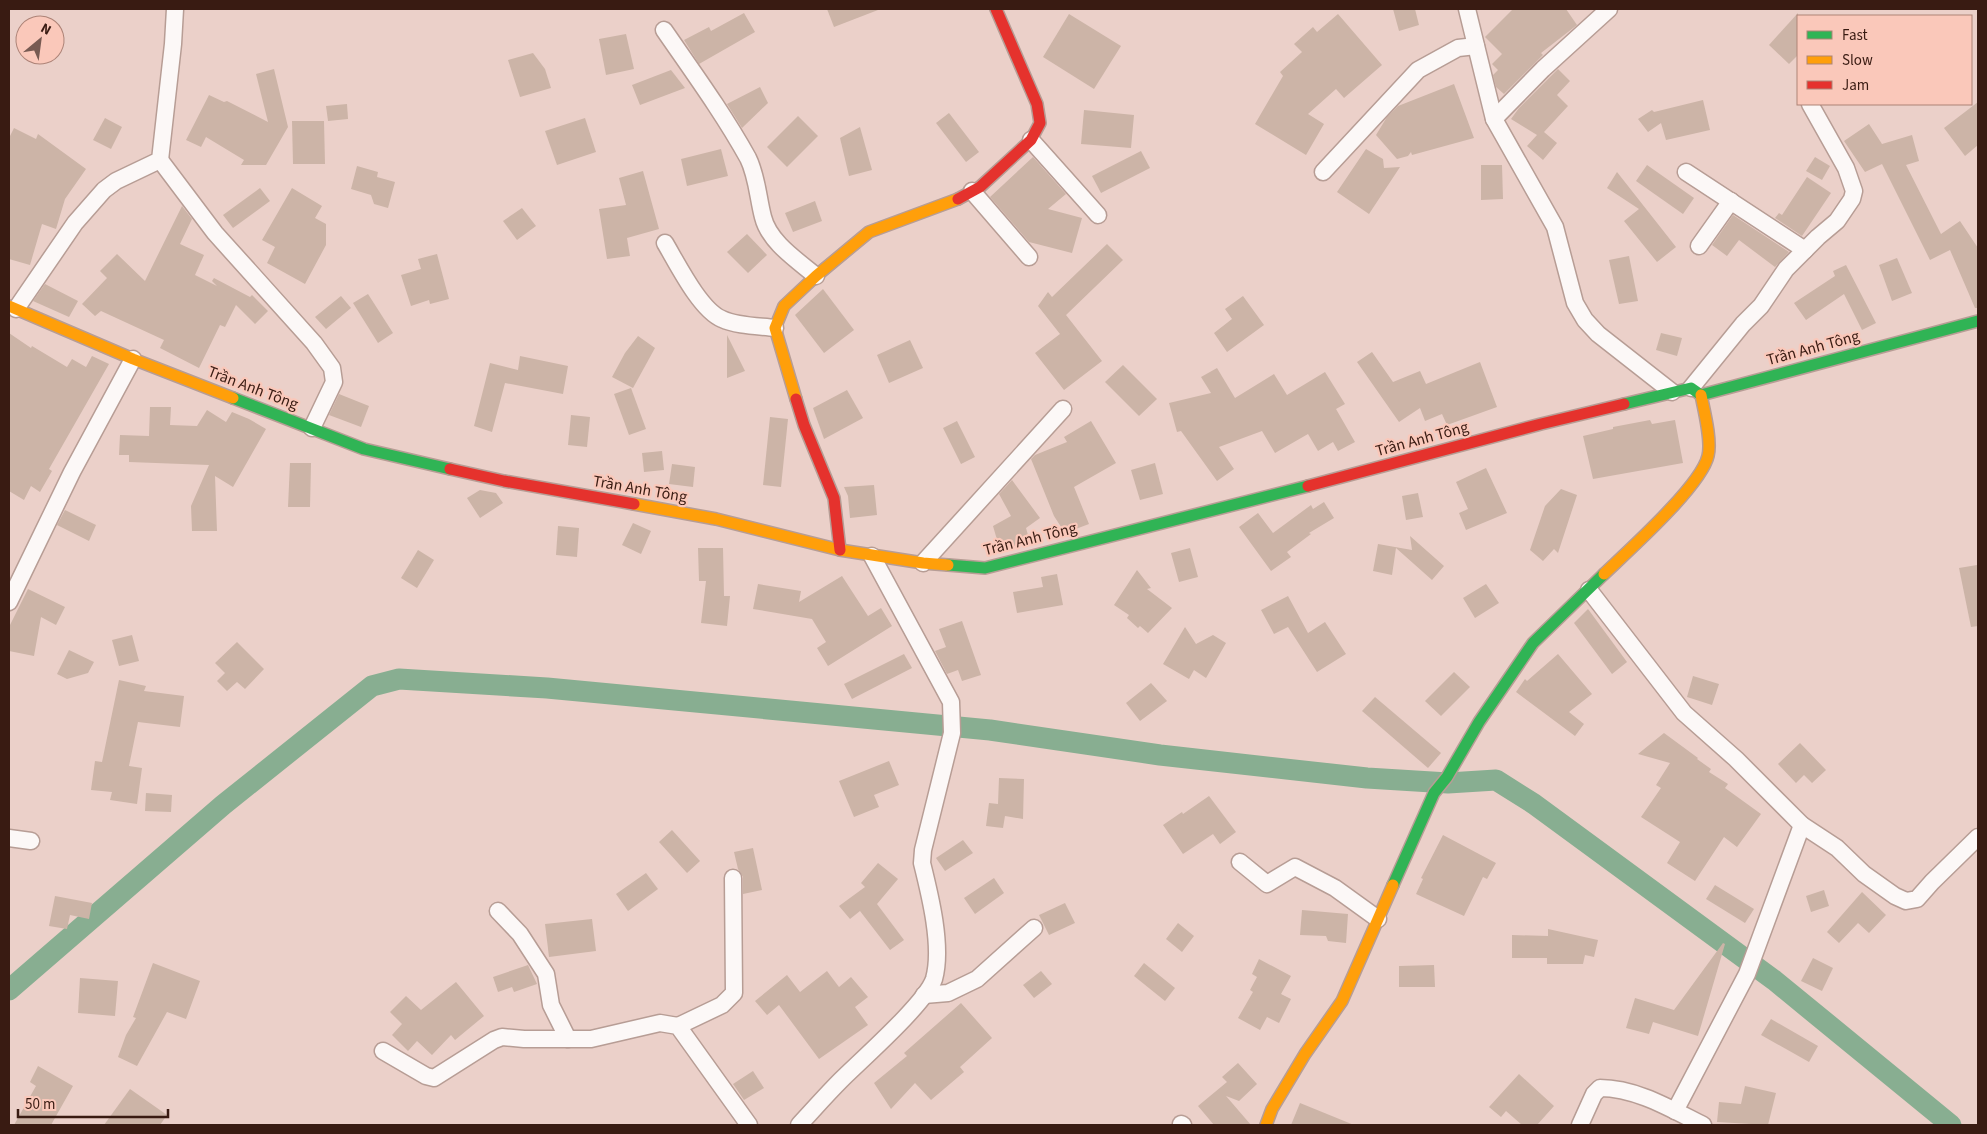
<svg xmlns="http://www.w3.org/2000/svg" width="1987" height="1134" font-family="'Source Sans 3',sans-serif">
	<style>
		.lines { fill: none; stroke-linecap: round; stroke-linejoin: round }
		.canal { stroke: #88ae91; stroke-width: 21 }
		.building { fill: #ccb4a7 }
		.street-casing { stroke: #b79d95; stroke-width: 19 }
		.fast-casing { stroke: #b79d95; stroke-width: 14 }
		.slow-casing { stroke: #b79d95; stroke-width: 14 }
		.jam-casing { stroke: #b79d95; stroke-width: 14 }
		.street { stroke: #fcf8f7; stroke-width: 16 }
		.fast { stroke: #30b455; stroke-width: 11 }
		.slow { stroke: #ff9f0a; stroke-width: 11 }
		.jam { stroke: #e5322d; stroke-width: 11 }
		.labels { text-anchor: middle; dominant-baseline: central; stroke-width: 4.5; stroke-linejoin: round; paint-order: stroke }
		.street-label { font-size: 16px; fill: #391b12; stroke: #fac8ba }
	</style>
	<rect width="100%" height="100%" fill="#ebd0c9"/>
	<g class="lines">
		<polyline class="canal" points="9,990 223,805 372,686 399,679 547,688 990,730 1160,755 1367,778 1448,783 1496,780 1534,804 1774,980 1951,1125"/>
	</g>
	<g class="building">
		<polygon points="827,9 878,9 878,10 834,27"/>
		<polygon points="1393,9 1415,9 1419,25 1399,31"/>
		<polygon points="1513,9 1566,9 1577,25 1541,53 1543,55 1504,94 1496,87 1493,75 1498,70 1492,64 1502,54 1485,37"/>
		<polygon points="744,13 755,32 699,64 684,40 709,27 711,31"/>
		<polygon points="1798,13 1798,55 1789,64 1769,45"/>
		<polygon points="1069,14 1121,46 1094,89 1043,57"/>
		<polygon points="1338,14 1382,65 1344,98 1336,89 1308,114 1324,124 1306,155 1255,124 1283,76 1280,72 1302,52 1294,44 1313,27 1317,32"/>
		<polygon points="626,34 634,69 606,75 599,39"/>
		<polygon points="533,53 545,69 551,88 520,97 508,60"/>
		<polygon points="274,69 288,127 266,165 241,165 244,160 206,137 201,147 186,140 209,95 224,102 227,101 268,122 256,74"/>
		<polygon points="1558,69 1570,81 1557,95 1568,106 1544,132 1557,143 1543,160 1527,146 1537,135 1511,119 1519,108"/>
		<polygon points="671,70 685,88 640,105 632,85"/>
		<polygon points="1454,84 1474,138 1412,155 1411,152 1408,156 1397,159 1376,135 1387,117 1398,106"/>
		<polygon points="760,87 768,103 742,128 727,104"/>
		<polygon points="1703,100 1710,130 1666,140 1661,123 1648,132 1638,119 1652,110 1654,112"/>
		<polygon points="1978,102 1978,145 1965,156 1944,128"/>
		<polygon points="347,104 348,119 328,121 326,106"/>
		<polygon points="1084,110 1134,115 1131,148 1081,144"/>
		<polygon points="949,113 979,152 966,162 936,123"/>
		<polygon points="798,116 818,136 787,167 767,147"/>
		<polygon points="105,118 122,127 111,149 93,140"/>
		<polygon points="585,118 596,152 557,165 545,131"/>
		<polygon points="292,121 324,121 325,164 293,164"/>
		<polygon points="1869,124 1882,144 1912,135 1919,161 1906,165 1941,234 1960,221 1978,248 1978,308 1975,308 1950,250 1930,260 1882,164 1865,172 1844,141"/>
		<polygon points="860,127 872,170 849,176 840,138"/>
		<polygon points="14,128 36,139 38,134 86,169 65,199 56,229 42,224 30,265 9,259 9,138"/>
		<polygon points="721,149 728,176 687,186 681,159"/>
		<polygon points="1366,149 1383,159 1384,168 1400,167 1369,214 1337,192"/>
		<polygon points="1141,151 1150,168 1101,193 1092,176"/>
		<polygon points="1033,157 1066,194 1048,209 1082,218 1072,253 1029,242 990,197"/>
		<polygon points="1815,157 1830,166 1822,180 1806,171"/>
		<polygon points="1481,165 1502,165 1503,199 1481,200"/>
		<polygon points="1647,165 1694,198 1683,214 1636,181"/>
		<polygon points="357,166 378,172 377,177 395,182 388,208 374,204 371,195 351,189"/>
		<polygon points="643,171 659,229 627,238 630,256 607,259 599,209 626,205 619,178"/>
		<polygon points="1617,172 1676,247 1657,262 1624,221 1639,209 1607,188"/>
		<polygon points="1807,177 1831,193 1802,236 1775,218 1779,213 1782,215"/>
		<polygon points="260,188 270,201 233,228 223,215"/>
		<polygon points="292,188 322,206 315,218 326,224 326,245 305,284 267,263 275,247 262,240"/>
		<polygon points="815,201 822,221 793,232 785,213"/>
		<polygon points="182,206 192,219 180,244 204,255 195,275 217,286 212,281 214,278 250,297 252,295 268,311 255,324 236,305 225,327 220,325 199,368 160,348 164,340 101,311 95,316 82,304 107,278 100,271 117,254 145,281"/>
		<polygon points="522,208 536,226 517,240 503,221"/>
		<polygon points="1733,215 1789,252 1775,267 1739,240 1727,256 1712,245"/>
		<polygon points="747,234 767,255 748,273 727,252"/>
		<polygon points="1107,244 1123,260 1066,315 1102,361 1064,390 1035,353 1060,334 1038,306 1048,292 1052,297"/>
		<polygon points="437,254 449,299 430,304 429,300 411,306 401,275 421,269 418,259"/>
		<polygon points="1629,256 1638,301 1619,304 1609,260"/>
		<polygon points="1897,258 1912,293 1892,301 1879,265"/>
		<polygon points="1846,265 1876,323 1862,330 1844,294 1806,320 1794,303 1835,276 1833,271"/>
		<polygon points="45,284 78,301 69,317 33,301"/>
		<polygon points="823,289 854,330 824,353 795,315"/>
		<polygon points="368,294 393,333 378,343 353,303"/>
		<polygon points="341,296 351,308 326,329 315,317"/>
		<polygon points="1243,296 1264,325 1227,352 1214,333 1232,319 1225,309"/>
		<polygon points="9,333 31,348 32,346 67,367 72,359 86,367 92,356 109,364 49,469 52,471 40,492 31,486 24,500 9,491"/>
		<polygon points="1661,333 1682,338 1677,356 1656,350"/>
		<polygon points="727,335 745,371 727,378"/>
		<polygon points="638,336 655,348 633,388 612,377 625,353"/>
		<polygon points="910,340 923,368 889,383 877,355"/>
		<polygon points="1372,352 1393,382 1420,371 1426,384 1480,362 1497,407 1447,425 1442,414 1425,421 1420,408 1399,422 1357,362"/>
		<polygon points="520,356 568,366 563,394 505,383 492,432 474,426 490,363 518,370"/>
		<polygon points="1123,365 1157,399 1139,416 1105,382"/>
		<polygon points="1217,368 1235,398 1274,374 1287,395 1325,372 1345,404 1336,409 1355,442 1338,451 1333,442 1318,451 1308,434 1275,453 1262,431 1219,447 1234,469 1217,481 1181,431 1177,432 1169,403 1211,393 1201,377"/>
		<polygon points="631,388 646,429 629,435 614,394"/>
		<polygon points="847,390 863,418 824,439 813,408"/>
		<polygon points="339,394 369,406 361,427 329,415"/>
		<polygon points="150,407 171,407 170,425 197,426 207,410 226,422 232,412 249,419 266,429 233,487 215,476 217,531 192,531 191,506 209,465 129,462 129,455 119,455 120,435 149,436"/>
		<polygon points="571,415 590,417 587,447 568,445"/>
		<polygon points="770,417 788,419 781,487 763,485"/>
		<polygon points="1650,420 1652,424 1675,420 1683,463 1593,479 1583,436 1613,429 1613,427"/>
		<polygon points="957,421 975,457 961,464 943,428"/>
		<polygon points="1091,421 1116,463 1074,487 1089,524 1065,533 1054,516 1031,459 1035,455 1067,442 1064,437"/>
		<polygon points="662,451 664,470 644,472 642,453"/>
		<polygon points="290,463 311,463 310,507 288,507"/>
		<polygon points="1155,463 1163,494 1140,500 1131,470"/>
		<polygon points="672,464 695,467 693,487 669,484"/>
		<polygon points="1486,468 1507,513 1466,530 1459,513 1468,509 1456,482"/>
		<polygon points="1012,480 1040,518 1026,528 1030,542 1000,550 993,526 1011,516 999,494"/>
		<polygon points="874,485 877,515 850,518 848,496 844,487"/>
		<polygon points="1561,489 1577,495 1558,553 1554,549 1543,561 1530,550 1545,506"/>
		<polygon points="480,490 496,493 503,503 480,518 467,498"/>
		<polygon points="1418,493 1423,517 1406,520 1402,496"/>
		<polygon points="1324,502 1334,518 1309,533 1311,534 1287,552 1291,557 1271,571 1239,527 1258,513 1273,533 1311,505 1313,509"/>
		<polygon points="65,510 96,525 89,541 57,525"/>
		<polygon points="633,523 651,531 641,554 622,545"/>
		<polygon points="558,526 579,528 577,557 556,555"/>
		<polygon points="1410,536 1444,566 1432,580 1396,548 1392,575 1373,571 1378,544 1412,550"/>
		<polygon points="698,548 723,548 724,596 730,596 727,626 701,623 706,581 699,581"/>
		<polygon points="1190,548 1198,577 1179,582 1171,553"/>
		<polygon points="418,550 434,560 417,588 401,578"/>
		<polygon points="1977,565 1978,573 1978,626 1971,627 1959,568"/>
		<polygon points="1137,570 1151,588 1147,589 1172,608 1148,633 1140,626 1138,628 1127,618 1129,615 1114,605"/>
		<polygon points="1057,574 1063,605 1017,613 1013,592 1043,587 1041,577"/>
		<polygon points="842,576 868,616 881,608 892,626 828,666 817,648 826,642 812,619 753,609 758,584 801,591 799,602"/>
		<polygon points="1486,584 1499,603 1475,618 1463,598"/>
		<polygon points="28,589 65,607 56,625 41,617 34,656 9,651 9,627"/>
		<polygon points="1288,596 1308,633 1325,622 1346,654 1317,672 1288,627 1274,634 1261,610"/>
		<polygon points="1588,609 1627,662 1612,674 1574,623"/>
		<polygon points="962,621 981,675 962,681 958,670 947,674 935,651 946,647 939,629"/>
		<polygon points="1185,627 1196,644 1213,635 1226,643 1206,678 1194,670 1189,679 1163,664"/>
		<polygon points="132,635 139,661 119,666 112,640"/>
		<polygon points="237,642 264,669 245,689 237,682 227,691 217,681 225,673 215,663"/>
		<polygon points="69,650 94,662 88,673 67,679 57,674"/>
		<polygon points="904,654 912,668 852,699 844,684"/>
		<polygon points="1558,654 1592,694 1569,712 1584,724 1575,736 1516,692 1525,679 1527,681"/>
		<polygon points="1454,672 1470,687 1441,716 1425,701"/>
		<polygon points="1693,676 1719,684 1712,705 1687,697"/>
		<polygon points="119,680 146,686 144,691 184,696 180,727 138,722 129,766 142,768 137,804 110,800 112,792 91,790 95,761 102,762"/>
		<polygon points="1151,683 1167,701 1140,721 1126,703"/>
		<polygon points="1375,697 1441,753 1428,768 1362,711"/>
		<polygon points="1664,733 1698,758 1697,759 1711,769 1709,772 1728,784 1725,788 1761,814 1737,847 1724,837 1695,881 1667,863 1680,842 1641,817 1661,788 1656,785 1670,763 1638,754"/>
		<polygon points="1800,743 1826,770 1812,783 1804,775 1796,783 1778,764"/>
		<polygon points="889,761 899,785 874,795 879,807 854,817 839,781"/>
		<polygon points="999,778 1024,779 1023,819 1005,816 1003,828 986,826 989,803 998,804"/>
		<polygon points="146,793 172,795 171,812 145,811"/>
		<polygon points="1209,796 1236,832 1220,844 1213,834 1183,854 1163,825 1182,812 1183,814"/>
		<polygon points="672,830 700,861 687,873 659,842"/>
		<polygon points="1443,835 1496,863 1487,879 1483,877 1464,916 1416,894 1423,879 1421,878"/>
		<polygon points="963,840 973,853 945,871 936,858"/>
		<polygon points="753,848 762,890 743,894 743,877 738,869 734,852"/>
		<polygon points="878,863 898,879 877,904 904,940 890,950 860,911 850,919 839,906 865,887 861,883"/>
		<polygon points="646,873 658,889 628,911 616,894"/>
		<polygon points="994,878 1004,893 975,914 964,898"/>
		<polygon points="1715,885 1754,909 1745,923 1706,899"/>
		<polygon points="1824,890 1829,906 1811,912 1806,896"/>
		<polygon points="1862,892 1886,915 1869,933 1858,923 1839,943 1827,932"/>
		<polygon points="55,896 92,903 89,919 70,915 67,929 49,926"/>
		<polygon points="1065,903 1075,923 1049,935 1039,915"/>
		<polygon points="1302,910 1348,914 1346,943 1328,941 1326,936 1300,935"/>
		<polygon points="592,919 596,951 549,957 545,924"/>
		<polygon points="1178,923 1194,936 1182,952 1166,939"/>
		<polygon points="1548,929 1598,940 1594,957 1585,955 1583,964 1547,964 1547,958 1512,958 1512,935 1548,936"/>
		<polygon points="1723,943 1725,944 1698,1036 1653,1022 1649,1034 1626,1028 1635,998 1674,1010"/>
		<polygon points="1813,958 1833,968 1822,991 1801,981"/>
		<polygon points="1259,959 1291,976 1281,994 1291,999 1279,1023 1267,1017 1260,1030 1238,1018 1253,992 1250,990 1257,977 1252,974"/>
		<polygon points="153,963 200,981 186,1019 167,1012 137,1066 118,1057 126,1035 136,1018 133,1017"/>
		<polygon points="1144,963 1175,988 1165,1001 1134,976"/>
		<polygon points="528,965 537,984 514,992 512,987 498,992 493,977"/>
		<polygon points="1434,965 1435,987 1399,987 1399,966"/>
		<polygon points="827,971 839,987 851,977 868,997 855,1007 868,1025 819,1059 779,1005 767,1015 755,1001 787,975 800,992"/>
		<polygon points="1041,971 1052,984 1034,998 1023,985"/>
		<polygon points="80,978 118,981 115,1016 78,1013"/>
		<polygon points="456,982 484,1016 455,1040 451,1035 432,1055 417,1041 408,1051 392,1035 402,1024 390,1012 406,996 421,1010"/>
		<polygon points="961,1003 992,1038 960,1067 964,1072 931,1100 915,1083 891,1109 874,1083 907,1056 904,1053"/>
		<polygon points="1771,1019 1818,1046 1809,1062 1761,1035"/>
		<polygon points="1238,1063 1257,1084 1239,1101 1226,1096 1251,1125 1214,1125 1198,1106 1227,1082 1222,1077"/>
		<polygon points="38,1066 73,1086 51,1125 14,1125 36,1086 30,1082"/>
		<polygon points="753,1071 764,1088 744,1100 733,1084"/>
		<polygon points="1519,1074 1554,1106 1537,1125 1522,1125 1506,1111 1501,1117 1489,1107"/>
		<polygon points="1745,1086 1776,1093 1768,1125 1717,1122 1719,1102 1741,1104"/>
		<polygon points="130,1089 167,1115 160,1125 104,1125"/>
		<polygon points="1300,1103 1354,1125 1291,1125"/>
	</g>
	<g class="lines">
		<defs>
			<g id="street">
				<polyline points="1467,9 1494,119 1555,227 1575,303 1585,320 1598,334 1672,392"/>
				<path d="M664 30C693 72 723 113 748 158 757 176 758 198 763 217 769 242 797 260 816 276"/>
				<polyline points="1494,119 1543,69 1609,9"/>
				<polyline points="1031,140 1098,215"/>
				<polyline points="160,160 215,233 314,343 332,368 334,382 312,428"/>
				<polyline points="1323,172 1418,70 1458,48 1476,46"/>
				<polyline points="1686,172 1805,250"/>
				<polyline points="972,191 1029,257"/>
				<path d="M665 243C677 263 700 310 722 319 737 326 758 326 775 328"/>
				<polyline points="1699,246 1731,201"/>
				<polyline points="16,309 75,223 104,190 116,181 160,160 173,44 175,9"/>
				<polyline points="1691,388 1743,324 1761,306 1786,269 1818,237 1837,221 1852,199 1854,191 1846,168 1810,104"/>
				<polyline points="923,563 1063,409"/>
				<polyline points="1589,590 1684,713 1736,759 1802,825 1837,848 1864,874 1895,896 1906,901 1917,899 1932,882 1978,837"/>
				<polyline points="9,602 72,472 133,359"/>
				<polyline points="9,838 31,841"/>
				<polyline points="1240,862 1267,884 1295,867 1335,888 1378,919"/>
				<polyline points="498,911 520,934 546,974 551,1005 568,1039"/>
				<polyline points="924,995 948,993 977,979 1034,928"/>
				<polyline points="678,1026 722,1005 734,993 733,878"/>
				<polyline points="383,1051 426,1076 434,1078 494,1040 502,1037 524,1039 591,1039 660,1023 678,1026 749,1125"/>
				<polyline points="1675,1111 1747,974 1802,825"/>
				<polyline points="1181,1124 1183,1125"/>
				<path d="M799 1125C813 1110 826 1095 841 1080 861 1060 926 1003 934 979 943 947 930 895 922 863L923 850 952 733 951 702 872 556"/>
				<path d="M1580 1125 1594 1094 1600 1088C1636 1088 1671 1109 1703 1125"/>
			</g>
			<g id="fast">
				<polyline points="233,398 364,449 450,469"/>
				<polyline points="1624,404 1691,388 1701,395 1978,321"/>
				<polyline points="948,565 985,568 1308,486"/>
				<polyline points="1393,885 1434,793 1447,777 1479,722 1533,643 1604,574"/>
			</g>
			<g id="slow">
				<polyline points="9,306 133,359 233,398"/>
				<polyline points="796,399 775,328 784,306 816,276 869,232 958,199"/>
				<polyline points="634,504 716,519 840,550 923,563 948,565"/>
				<path d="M1604 574C1628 551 1701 486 1708 456 1712 441 1704 410 1701 395"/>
				<polyline points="1266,1125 1272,1109 1305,1054 1342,1001 1393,885"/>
			</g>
			<g id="jam">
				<polyline points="958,199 980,187 1031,140 1040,123 1037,104 996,9"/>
				<polyline points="796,399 804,425 834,498 840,550"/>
				<polyline points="450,469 504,481 634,504"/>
				<polyline points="1308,486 1541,424 1624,404"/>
			</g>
		</defs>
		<use href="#street" class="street-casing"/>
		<use href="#fast" class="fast-casing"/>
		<use href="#slow" class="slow-casing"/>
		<use href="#jam" class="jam-casing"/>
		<use href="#street" class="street"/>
		<use href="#fast" class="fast"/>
		<use href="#slow" class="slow"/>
		<use href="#jam" class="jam"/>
	</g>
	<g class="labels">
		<g class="street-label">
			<text transform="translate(1813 348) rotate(-15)">Trần Anh Tông</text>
			<text transform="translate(253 388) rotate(21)">Trần Anh Tông</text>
			<text transform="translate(1422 439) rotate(-15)">Trần Anh Tông</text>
			<text transform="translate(640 489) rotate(10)">Trần Anh Tông</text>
			<text transform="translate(1030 539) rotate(-14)">Trần Anh Tông</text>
		</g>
	</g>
	<rect width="1987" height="1134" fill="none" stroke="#391b12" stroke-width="20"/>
	<rect x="1797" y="15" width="175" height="90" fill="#fac8ba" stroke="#ad8377"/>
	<rect x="1807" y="31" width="25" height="8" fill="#30b455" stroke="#ad8377"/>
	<text x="1842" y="40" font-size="15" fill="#391b12">Fast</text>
	<rect x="1807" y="56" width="25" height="8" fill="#ff9f0a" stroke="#ad8377"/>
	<text x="1842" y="65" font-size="15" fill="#391b12">Slow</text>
	<rect x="1807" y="81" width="25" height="8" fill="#e5322d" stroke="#ad8377"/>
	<text x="1842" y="90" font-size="15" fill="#391b12">Jam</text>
	<g transform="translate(40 40) rotate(29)"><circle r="24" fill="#fac8ba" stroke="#ad8377"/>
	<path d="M0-4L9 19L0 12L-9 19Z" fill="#775a52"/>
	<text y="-8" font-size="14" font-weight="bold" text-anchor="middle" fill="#391b12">N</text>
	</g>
	<path d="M18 1109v8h150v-8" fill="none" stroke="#391b12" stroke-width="2.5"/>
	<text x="25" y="1109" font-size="15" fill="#391b12" stroke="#fac8ba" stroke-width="4" paint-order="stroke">50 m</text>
</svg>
